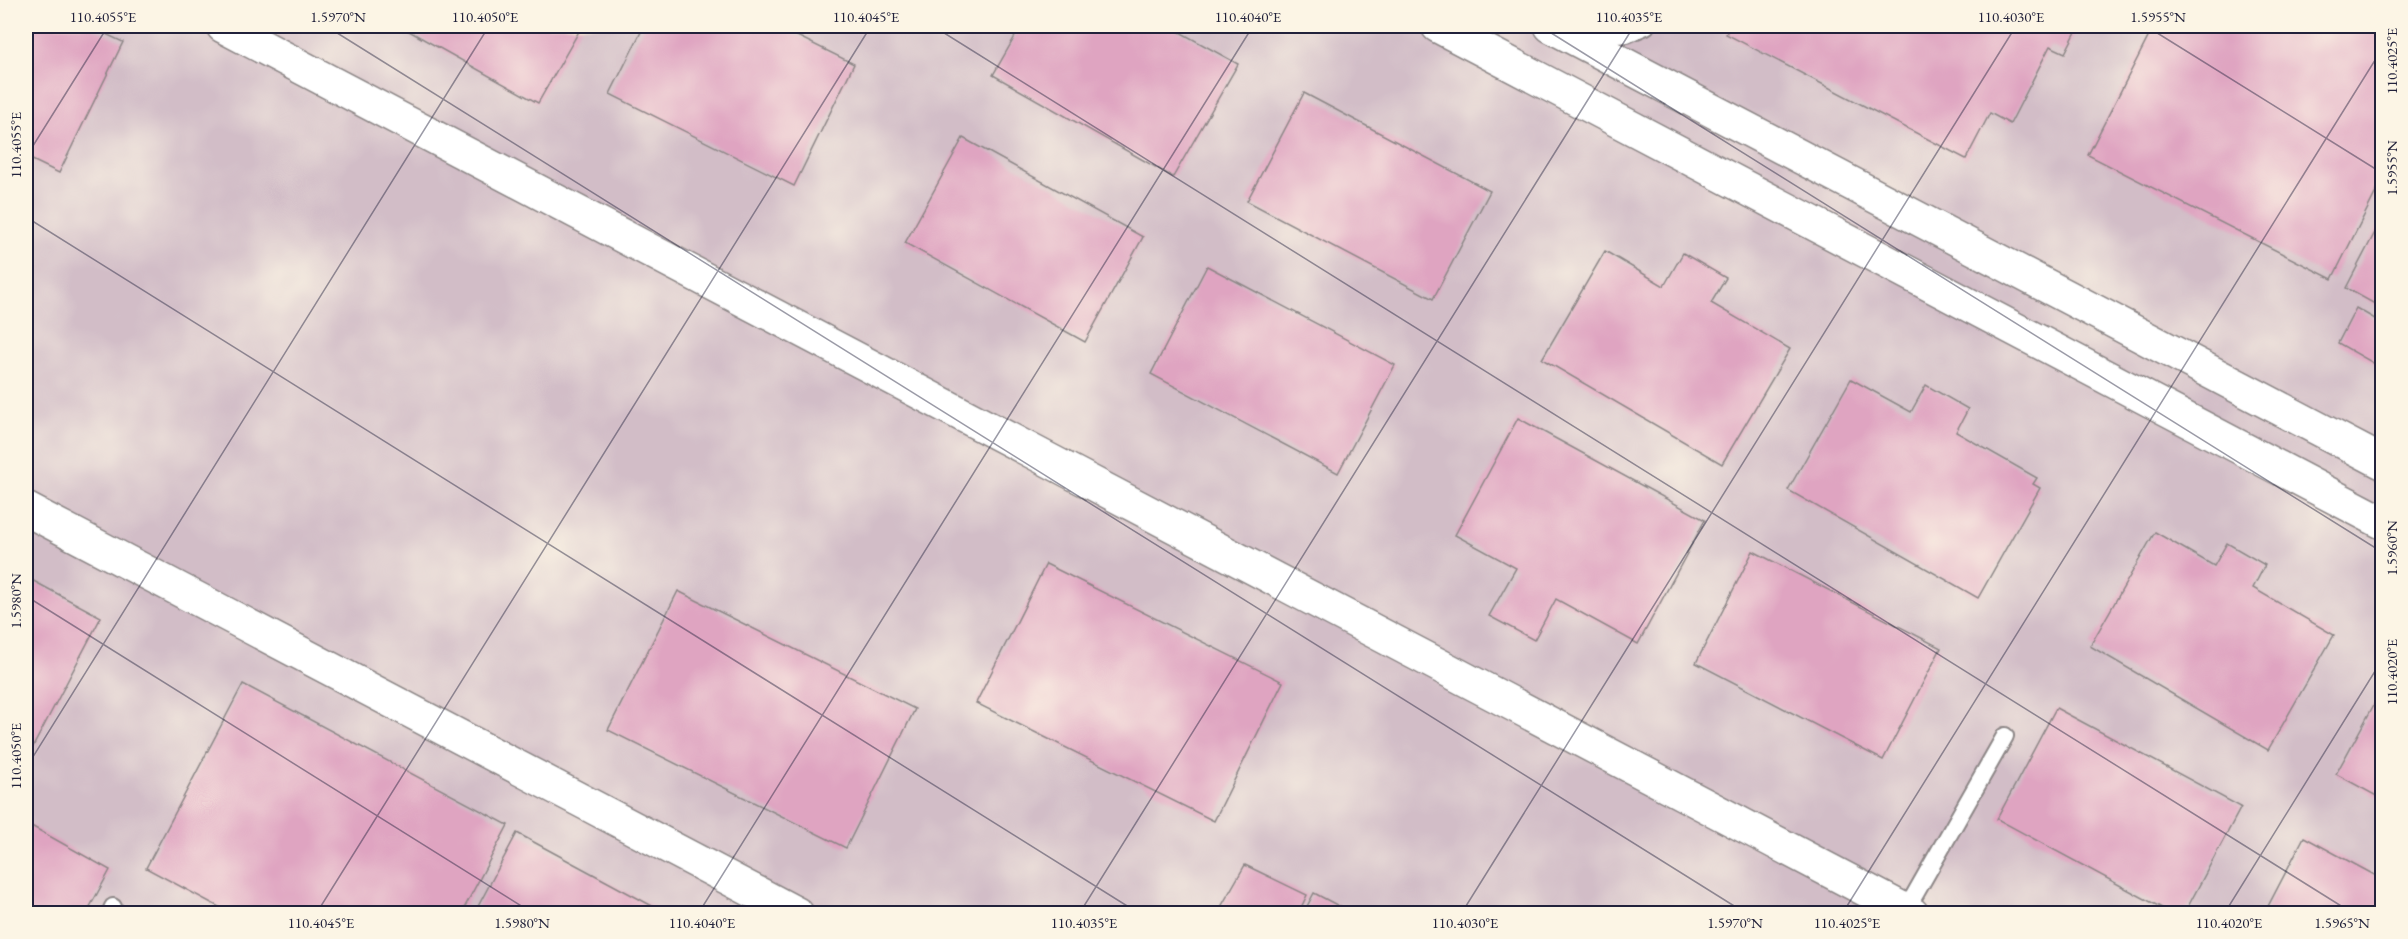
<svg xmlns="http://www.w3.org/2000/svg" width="2408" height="939" font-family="'EB Garamond',serif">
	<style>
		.industrial { fill: #d2bdc7 }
		.building { fill: #dfa4c1 }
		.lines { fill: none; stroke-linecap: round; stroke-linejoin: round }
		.service-casing { stroke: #8c8686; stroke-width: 20 }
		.minor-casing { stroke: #8c8686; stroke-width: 36 }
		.service { stroke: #fff; stroke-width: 16 }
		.minor { stroke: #fff; stroke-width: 33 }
		.ticks { fill: none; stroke: #22223b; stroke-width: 1.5; stroke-opacity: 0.45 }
		.neatline { fill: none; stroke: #22223b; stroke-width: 2 }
		.ticks-label { font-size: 15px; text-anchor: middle; fill: #22223b }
	</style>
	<rect width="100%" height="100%" fill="#fcf5e5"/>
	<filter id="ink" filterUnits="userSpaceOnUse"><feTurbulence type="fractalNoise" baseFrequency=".0167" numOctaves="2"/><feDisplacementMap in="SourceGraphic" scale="12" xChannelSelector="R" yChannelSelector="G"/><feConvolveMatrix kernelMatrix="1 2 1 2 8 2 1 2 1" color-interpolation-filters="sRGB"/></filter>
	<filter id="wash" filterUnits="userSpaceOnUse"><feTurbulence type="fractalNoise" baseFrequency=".008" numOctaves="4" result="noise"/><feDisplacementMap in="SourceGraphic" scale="24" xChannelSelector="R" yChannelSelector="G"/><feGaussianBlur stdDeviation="1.35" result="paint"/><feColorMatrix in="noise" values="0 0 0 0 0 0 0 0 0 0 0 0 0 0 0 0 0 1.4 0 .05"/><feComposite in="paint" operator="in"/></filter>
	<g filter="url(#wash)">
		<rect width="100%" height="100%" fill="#f7e9d1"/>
		<rect class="industrial" x="26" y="26" width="2356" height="887"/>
		<g id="blocks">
			<g class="building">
				<polygon points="26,26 89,26 123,42 59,173 26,157"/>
				<polygon points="400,26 582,26 538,103"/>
				<polygon points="644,26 777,26 854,64 794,186 610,94"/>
				<polygon points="1021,26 1169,26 1238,64 1173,177 993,75"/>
				<polygon points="1730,26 2079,26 2065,53 2050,46 2010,124 1990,113 1966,159 1726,34"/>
				<polygon points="2154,26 2382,26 2382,180 2332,279 2088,155"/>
				<polygon points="1304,93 1490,191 1433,299 1247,201"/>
				<polygon points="963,138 1143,237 1085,342 905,243"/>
				<polygon points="2382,219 2382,308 2346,288"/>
				<polygon points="1605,251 1664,286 1683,253 1726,278 1711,303 1790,349 1722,464 1542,359"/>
				<polygon points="1207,266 1395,365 1338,473 1151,374"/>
				<polygon points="2356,308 2382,323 2382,368 2338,343"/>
				<polygon points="1851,379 1911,412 1926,385 1968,409 1956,432 2037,478 2033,484 2040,488 1978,598 1788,490"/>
				<polygon points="1518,418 1705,520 1638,644 1556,599 1534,640 1489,616 1516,568 1455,535"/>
				<polygon points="2155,532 2214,566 2227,543 2265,565 2253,588 2334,635 2268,750 2090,646"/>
				<polygon points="1753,551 1941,648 1883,760 1696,663"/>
				<polygon points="1046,564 1283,682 1214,821 976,703"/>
				<polygon points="26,577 101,617 26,760"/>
				<polygon points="678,591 915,709 846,848 608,730"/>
				<polygon points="243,684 508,825 461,914 232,914 146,868"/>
				<polygon points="2382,690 2382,799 2336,774"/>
				<polygon points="2056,708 2241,807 2184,914 2173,914 1997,819"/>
				<polygon points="26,823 110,870 86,914 26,914"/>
				<polygon points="517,833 667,914 474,914"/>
				<polygon points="2304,837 2382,879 2382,914 2264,914"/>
				<polygon points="1245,865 1307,895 1298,914 1217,914"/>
				<polygon points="1314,893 1354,914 1303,914"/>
			</g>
		</g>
	</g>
	<g filter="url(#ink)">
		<use href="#blocks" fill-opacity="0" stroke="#8c8686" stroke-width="1.5"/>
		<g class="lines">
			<defs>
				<g id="service">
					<polyline points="1584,38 1627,34 1646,26"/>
					<polyline points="1906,910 2005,736"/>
					<polyline points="110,914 113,907"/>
				</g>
				<g id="minor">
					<polyline points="223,26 1912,914"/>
					<polyline points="1438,26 2382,522"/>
					<polyline points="1551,26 2382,462"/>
					<polyline points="26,509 797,914"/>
				</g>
			</defs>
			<use href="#service" class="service-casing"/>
			<use href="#minor" class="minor-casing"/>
			<use href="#service" class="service"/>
			<use href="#minor" class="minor"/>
		</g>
	</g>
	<path class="ticks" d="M326 26 1747 914M933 26 2354 914M1540 26 2382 552M2146 26 2382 173M26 157 108 26M26 217 1140 914M26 596 534 914M26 768 489 26M316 914 871 26M698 914 1253 26M1079 914 1634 26M1461 914 2016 26M1842 914 2382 49M2224 914 2382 660"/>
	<rect width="2408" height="939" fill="none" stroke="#fcf5e5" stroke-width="66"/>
	<rect x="33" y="33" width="2342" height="873" class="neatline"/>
	<g class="ticks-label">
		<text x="103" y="22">110.4055°E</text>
		<text x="338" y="22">1.5970°N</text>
		<text x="485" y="22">110.4050°E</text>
		<text x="866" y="22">110.4045°E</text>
		<text x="1248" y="22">110.4040°E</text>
		<text x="1629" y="22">110.4035°E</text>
		<text x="2011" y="22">110.4030°E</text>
		<text x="2158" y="22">1.5955°N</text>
		<text transform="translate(2392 61) rotate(-90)" y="5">110.4025°E</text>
		<text transform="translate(16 145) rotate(-90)" y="5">110.4055°E</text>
		<text transform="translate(2392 168) rotate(-90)" y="5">1.5955°N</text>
		<text transform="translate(2392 548) rotate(-90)" y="5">1.5960°N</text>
		<text transform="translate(16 601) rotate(-90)" y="5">1.5980°N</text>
		<text transform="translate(2392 672) rotate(-90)" y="5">110.4020°E</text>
		<text transform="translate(16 756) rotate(-90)" y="5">110.4050°E</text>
		<text x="321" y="928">110.4045°E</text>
		<text x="522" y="928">1.5980°N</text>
		<text x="702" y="928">110.4040°E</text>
		<text x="1084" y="928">110.4035°E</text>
		<text x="1465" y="928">110.4030°E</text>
		<text x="1735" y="928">1.5970°N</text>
		<text x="1847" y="928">110.4025°E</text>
		<text x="2229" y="928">110.4020°E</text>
		<text x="2342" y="928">1.5965°N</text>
	</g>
</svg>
